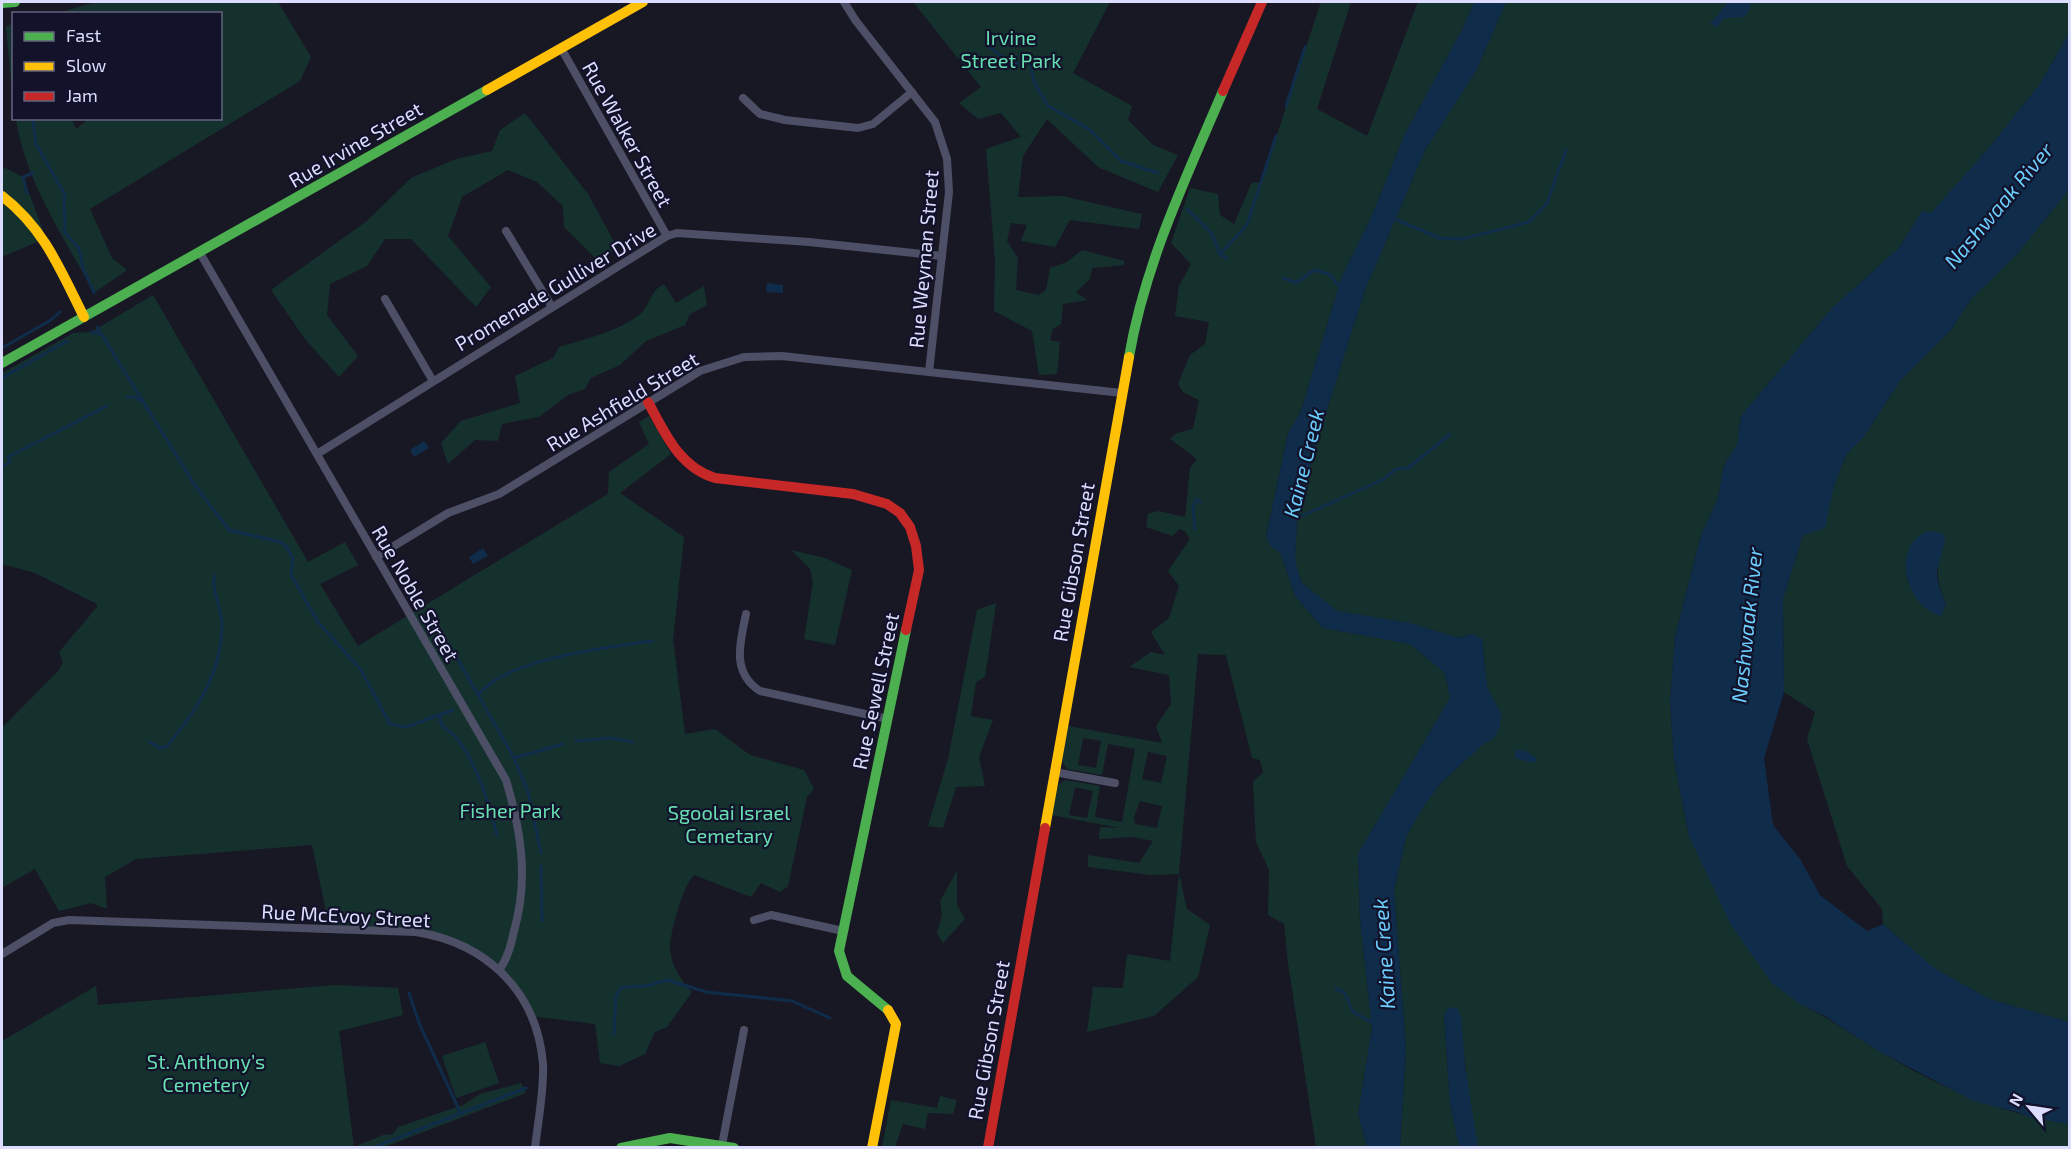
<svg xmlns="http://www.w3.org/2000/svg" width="2071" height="1149" font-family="'Exo 2',sans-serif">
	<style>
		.green { fill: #15312e; fill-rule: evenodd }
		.water { fill: #0f2c4a }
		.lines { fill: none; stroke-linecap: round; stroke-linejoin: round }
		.stream { stroke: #0f2c4a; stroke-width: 3 }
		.street { stroke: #4d4f66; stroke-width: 8 }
		.fast { stroke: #4caf50; stroke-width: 10 }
		.slow { stroke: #ffc107; stroke-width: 10 }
		.jam { stroke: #c62828; stroke-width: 10 }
		.labels { text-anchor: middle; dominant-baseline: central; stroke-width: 4.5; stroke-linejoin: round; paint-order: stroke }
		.park-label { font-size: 20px; fill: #67dfb1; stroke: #12122b }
		.street-label { font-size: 20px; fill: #dcddfe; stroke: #12122b }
		.water-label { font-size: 21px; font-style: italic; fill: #6ccefd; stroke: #12122b }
	</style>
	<rect width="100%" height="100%" fill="#181825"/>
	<g class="green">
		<path d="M96 2H278L311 57 300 81 90 209 112 258 127 270 94 293C64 237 26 183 16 119H72L76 129 86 121 81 119 220 118V14L58 13Z"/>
		<polygon points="913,2 1110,2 1073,73 1132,106 1128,120 1153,145 1178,155 1158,192 1098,167 1047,119 1023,156 1018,197 1062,196 1142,214 1139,229 1070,220 1055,247 1021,241 1027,225 1011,223 1007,241 1018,258 1016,290 1039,295 1046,290 1050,268 1067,262 1082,250 1124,261 1124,265 1092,268 1090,279 1076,292 1087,300 1063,304 1061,324 1053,329 1050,340 1060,342 1057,374 1039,375 1032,331 994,311 995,260 986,149 1021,137 1001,113 978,119 959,103 981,87"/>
		<path d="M1321 2H1351L1317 109 1367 136 1418 2H1474L1463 28 1404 136 1374 211 1341 279 1301 411 1288 433 1266 536 1270 545 1281 554 1295 596 1323 628 1410 644 1445 673 1450 698 1358 854 1360 920 1372 1028 1358 1114 1367 1147H1316L1288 963 1284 924 1268 915 1269 870 1256 842 1253 781 1263 773 1260 760 1252 758 1226 655 1198 654 1179 873 1187 909 1210 925 1198 977 1154 1016 1087 1032 1093 987 1123 988 1127 954 1170 961 1179 874 1151 875 1088 867V855L1139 863 1153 841 1133 837 1099 839 1100 827 1120 828 1052 815 1058 785 1065 780 1100 786 1095 817 1122 822 1135 749 1108 744 1102 775 1067 769 1062 761 1068 726 1162 743 1156 726 1171 704 1169 675 1129 667 1151 652 1165 655 1151 632 1169 618 1179 586 1168 571 1190 539 1185 531 1179 529 1173 536 1146 527 1148 514 1158 511 1185 517 1190 468 1197 459 1170 439 1177 433 1193 429 1199 400 1183 392 1178 384 1190 355 1205 344 1209 322 1175 316 1179 286 1191 264 1171 243 1190 188 1218 194 1220 215 1234 224 1252 182 1261 183ZM1083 738 1101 741 1096 768 1078 765ZM1148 752 1167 756 1161 783 1142 779ZM1075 787 1093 791 1087 818 1069 815ZM1140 801 1162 806 1157 828 1135 824 1134 817Z"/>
		<path d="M1506 2H2069V33L2040 84 1987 150 1931 214 1922 211 1899 248 1833 307 1741 416 1737 445 1724 465 1718 498 1701 535 1675 637 1670 700 1674 760 1689 836 1800 1004C1828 1017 1852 1035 1879 1051 1938 1087 2001 1114 2069 1124V1147H1473L1465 1062 1447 1009 1444 1015 1450 1103 1459 1147H1400L1406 1048 1394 891 1406 837 1421 810 1439 785 1482 745 1494 738 1501 714 1487 687 1482 639 1473 634 1459 638 1409 623 1337 611 1301 582 1295 560 1297 518 1314 450 1365 290 1425 150 1476 71Z"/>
		<polygon points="13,23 13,103 6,27"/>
		<polygon points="525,113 588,194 617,247 600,263 564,227 563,206 537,182 508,170 462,197 448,236 491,287 476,307 411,239 385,239 367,266 330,284 327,315 358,356 339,377 305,339 271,290 367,221 411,178 456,159 492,151 500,130"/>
		<polygon points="2,156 3,167 23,177 46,238 2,257"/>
		<path d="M2069 190V1022L1989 999 1934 968 1883 924 1882 909 1847 866 1807 739 1815 712 1784 692 1783 599 1803 535 1834 486 1846 455 1865 435 1900 381 1951 330 1971 299 2016 255ZM1944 544C1934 567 1937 582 1946 604L1907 581Z"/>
		<path d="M664 284 676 303 704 286 707 305 690 314 685 325 646 341 620 365 591 378 585 389 568 395 539 417 502 424 498 441 475 440 448 464 441 443 461 421 520 403 515 376 553 358 559 347C585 339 616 332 638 316 650 308 649 291 664 284Z"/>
		<path d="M153 295 308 562 345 542 358 565 320 584 358 646 608 494 609 472 649 444 639 422 649 416 671 454 620 493 684 537 673 640 685 734 715 729 750 755 804 770 814 789 807 797 788 886 780 892 761 883 751 897 694 875C683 886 671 929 670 946 670 964 681 981 692 992L667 1027 655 1032 645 1054 619 1066 600 1063 595 1024 530 1016 500 970 433 935 334 928 332 917 327 916 312 845 136 859 105 877 107 909 91 903 59 911 35 869 2 888V728L59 670 63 662 59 652 97 607V604L35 573 2 564V373L73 333 91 332Z"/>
		<polygon points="791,550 825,558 852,570 835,645 804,639 813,582 810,569"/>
		<polygon points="996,603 985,677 976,682 971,716 993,720 979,757 985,786 956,787 943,828 928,826 948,759 977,610"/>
		<polygon points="957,871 957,905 965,919 943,943 937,933 942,915 940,901"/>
		<polygon points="335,985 398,988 403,1015 339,1031 354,1147 383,1135 393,1134 398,1127 463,1105 480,1094 521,1083 526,1093 384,1147 2,1147 2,1041 96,986 98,1005"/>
		<polygon points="485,1042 499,1083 456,1098 442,1056"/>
		<polygon points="940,1096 957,1100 953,1114 928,1113 925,1129 903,1124 895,1147 882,1147 891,1100 937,1108"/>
	</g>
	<g class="water">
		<polygon points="1474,2 1506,2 1476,71 1425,150 1365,290 1314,450 1297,521 1295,560 1301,582 1337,611 1409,623 1459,638 1473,634 1482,639 1487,687 1501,714 1500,727 1494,738 1482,745 1439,785 1421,810 1406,837 1394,891 1406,1048 1400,1147 1367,1147 1358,1114 1372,1028 1360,920 1358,854 1450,698 1445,673 1410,644 1323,628 1295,596 1281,554 1270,545 1266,537 1288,433 1301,411 1341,279 1374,211 1404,136 1463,28"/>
		<polygon points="1728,2 1750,2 1751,7 1744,17 1724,18 1717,27 1710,24"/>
		<polygon points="2069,33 2069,190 2016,255 1971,299 1951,330 1900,381 1865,435 1846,455 1834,486 1825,528 1803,535 1783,599 1784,692 1764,758 1773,825 1800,859 1820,895 1867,931 1883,924 1934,968 1989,999 2069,1022 2069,1124 2032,1118 2017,1112 1974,1101 1880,1052 1823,1015 1800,1004 1772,983 1731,925 1689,836 1674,760 1670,700 1675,637 1701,535 1718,498 1724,465 1737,445 1741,416 1833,307 1899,248 1922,211 1931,213 1987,150 2040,84"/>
		<polygon points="767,283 783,285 783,293 766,292"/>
		<polygon points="424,441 429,448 414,457 410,450"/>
		<path d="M1928 531 1942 533 1945 538C1939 572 1930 567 1946 604L1941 616C1905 606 1890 546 1928 531Z"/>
		<polygon points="483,548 488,556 473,564 469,557"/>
		<polygon points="1515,750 1526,751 1536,758 1535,763 1515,758"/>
		<polygon points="1453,1007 1458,1009 1461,1016 1465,1066 1478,1147 1459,1147 1450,1103 1444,1015 1447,1009"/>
	</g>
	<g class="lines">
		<g class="stream">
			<polyline points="988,46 1013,64 1030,62 1034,82 1048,106 1089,129 1121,161 1158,173"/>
			<polyline points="1286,106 1305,47"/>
			<path d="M33 118 36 144 65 195C62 209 67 218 64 232L79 248 83 268 94 293"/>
			<polyline points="27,193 23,177 33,173"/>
			<polyline points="1187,209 1212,234 1220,254 1226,258"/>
			<polyline points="1397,220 1439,238 1462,239 1529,222 1547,203 1566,150"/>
			<polyline points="1220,254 1247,225 1276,136"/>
			<polyline points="1284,278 1296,283 1314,270 1329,274 1339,286"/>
			<polyline points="97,327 194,484 229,530 280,542 286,546 293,558 291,575 318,622 361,670 390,724 406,727 453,710"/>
			<polyline points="91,332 101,334"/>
			<polyline points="2,348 51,320 60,312"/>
			<polyline points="2,378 67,341"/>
			<polyline points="127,397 134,397 142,401"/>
			<polyline points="2,467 10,462 8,457 107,406"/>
			<polyline points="1297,518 1382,480 1396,469 1408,468 1450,434"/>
			<polyline points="1195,529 1193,508 1196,499 1200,502"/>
			<polyline points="436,624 445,639"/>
			<polyline points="452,649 514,758 528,792 541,853"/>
			<path d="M478 695C505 659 608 647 652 641"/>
			<path d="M439 715 442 726C471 742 490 804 497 835"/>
			<polyline points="576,741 611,738 632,742"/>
			<path d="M149 742 160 748 166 747C196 712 221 674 222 626 223 612 210 587 215 576"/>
			<polyline points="514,758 563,744"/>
			<polyline points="541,866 542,921"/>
			<polyline points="1336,989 1344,992 1353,1012 1371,1022"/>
			<polyline points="409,993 419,1023 460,1112"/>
			<polyline points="614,1034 616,995 622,987 645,986 668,980 706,992 792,1001 830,1018"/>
			<polyline points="372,1148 526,1088"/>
		</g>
		<g class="street">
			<polyline points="844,2 856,21 935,122 947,159 949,192 929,372"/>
			<polyline points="561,48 667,236"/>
			<polyline points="743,98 760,114 785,120 858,128 873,124 912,92"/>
			<polyline points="506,231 552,307"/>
			<path d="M200 253 506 780C521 830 529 879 514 931 511 945 508 957 500 969"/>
			<polyline points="385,299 433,381"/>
			<polyline points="317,454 667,236 677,233 809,242 942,256"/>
			<polyline points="376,557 448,513 499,494 700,371 744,357 782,356 1122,393"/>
			<path d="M746 614C740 643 731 672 760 691L888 719"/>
			<polyline points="1054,772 1115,783"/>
			<polyline points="754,920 771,915 843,931"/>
			<path d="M2 954 53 923 69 920 416 932C486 943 537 991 543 1064 544 1092 538 1121 535 1148"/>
			<polyline points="722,1145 744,1030"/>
		</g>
		<g class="fast">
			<polyline points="2,3 15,2"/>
			<path d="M1129 357C1145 263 1186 178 1223 91"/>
			<polyline points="2,363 487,90"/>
			<polyline points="888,1010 847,976 839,951 906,630"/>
			<polyline points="621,1148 670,1138 734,1148"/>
		</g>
		<g class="slow">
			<polyline points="487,90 643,2"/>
			<path d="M2 196C44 228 61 271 84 317"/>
			<polyline points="1045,828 1129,357"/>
			<polyline points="872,1148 896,1024 888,1010"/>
		</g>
		<g class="jam">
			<polyline points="1223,91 1262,2"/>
			<path d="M648 402C665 433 679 467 715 478L853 494 887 504 900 513 910 527 916 546 919 570 906 630"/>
			<polyline points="988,1148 1045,828"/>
		</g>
	</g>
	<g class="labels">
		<g class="park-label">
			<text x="1011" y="37">Irvine<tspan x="1011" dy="23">Street Park</tspan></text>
			<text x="510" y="810">Fisher Park</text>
			<text x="729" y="812">Sgoolai Israel<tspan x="729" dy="23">Cemetary</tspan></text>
			<text x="206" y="1061">St. Anthony’s<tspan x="206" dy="23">Cemetery</tspan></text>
		</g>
		<g class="street-label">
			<text transform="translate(628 134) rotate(61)">Rue Walker Street</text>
			<text transform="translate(355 144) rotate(-30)">Rue Irvine Street</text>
			<text transform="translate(923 259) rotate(-85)">Rue Weyman Street</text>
			<text transform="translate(555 286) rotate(-31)">Promenade Gulliver Drive</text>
			<text transform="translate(622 401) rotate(-31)">Rue Ashfield Street</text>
			<text transform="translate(1073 562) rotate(-80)">Rue Gibson Street</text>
			<text transform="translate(416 593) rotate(60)">Rue Noble Street</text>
			<text transform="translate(875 691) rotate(-78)">Rue Sewell Street</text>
			<text transform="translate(346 915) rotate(3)">Rue McEvoy Street</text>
			<text transform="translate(988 1040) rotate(-80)">Rue Gibson Street</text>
		</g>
		<g class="water-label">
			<text transform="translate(1998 205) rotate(-50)">Nashwaak River</text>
			<text transform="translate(1303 463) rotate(-76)">Kaine Creek</text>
			<text transform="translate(1746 625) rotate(-84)">Nashwaak River</text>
			<text transform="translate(1383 954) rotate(-94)">Kaine Creek</text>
		</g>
	</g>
	<rect width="2071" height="1149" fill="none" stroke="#dcddfe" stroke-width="6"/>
	<rect x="12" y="12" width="210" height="108" fill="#12122b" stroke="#63637f" stroke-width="1.5"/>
	<rect x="24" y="32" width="30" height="9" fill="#4caf50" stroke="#63637f" stroke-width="1.5"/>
	<text x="66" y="42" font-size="18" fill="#dcddfe">Fast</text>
	<rect x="24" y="62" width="30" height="9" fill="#ffc107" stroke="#63637f" stroke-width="1.5"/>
	<text x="66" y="72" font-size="18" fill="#dcddfe">Slow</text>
	<rect x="24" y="92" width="30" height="9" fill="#c62828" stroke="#63637f" stroke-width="1.5"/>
	<text x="66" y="102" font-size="18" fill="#dcddfe">Jam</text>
	<g transform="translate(2029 1107) rotate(299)" stroke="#12122b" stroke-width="4.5" paint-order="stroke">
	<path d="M0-4.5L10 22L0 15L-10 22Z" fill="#dcddfe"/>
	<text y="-9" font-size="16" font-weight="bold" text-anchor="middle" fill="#dcddfe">N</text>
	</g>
</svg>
